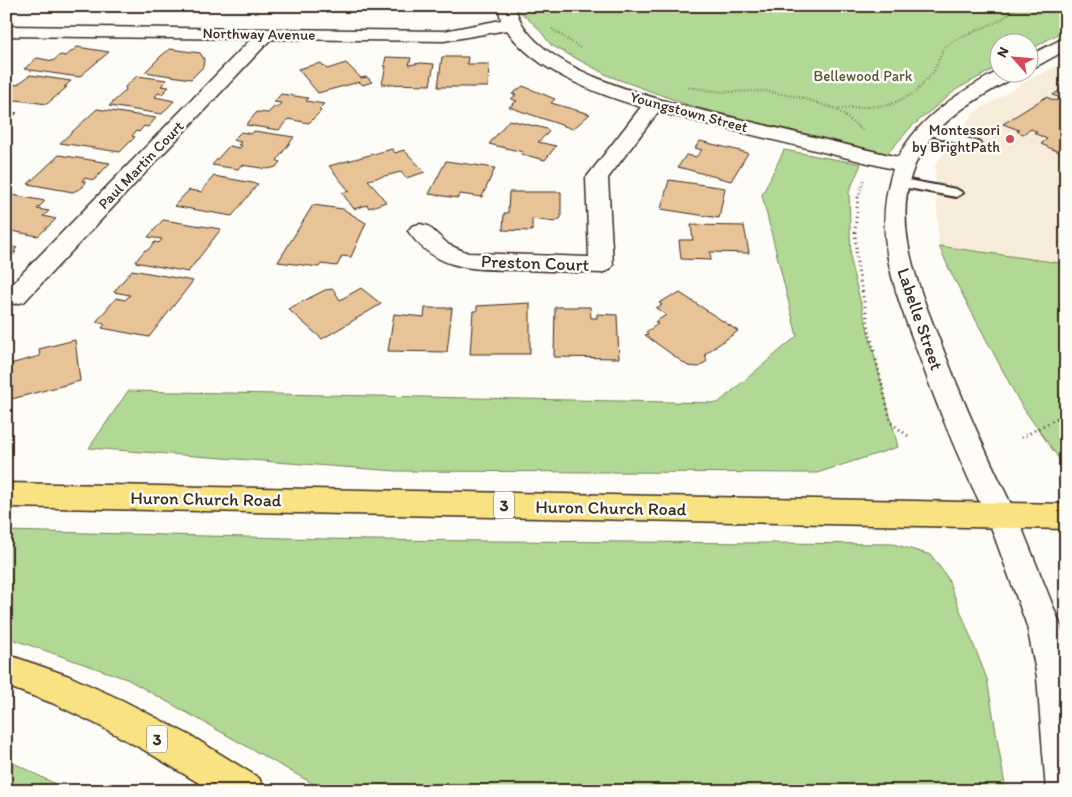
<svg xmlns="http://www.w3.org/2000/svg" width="1072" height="797" font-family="Itim,sans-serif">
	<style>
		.built { fill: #f7ebda }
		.green { fill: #b1d995; stroke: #76825a }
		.building { fill: #e8c398; stroke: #3b2a1e }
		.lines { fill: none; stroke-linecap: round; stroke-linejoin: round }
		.service-casing { stroke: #3b2a1e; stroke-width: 4 }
		.minor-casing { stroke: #3b2a1e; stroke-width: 3 }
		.tertiary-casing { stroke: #3b2a1e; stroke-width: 3 }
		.trunk-casing { stroke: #3b2a1e; stroke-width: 3 }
		.path-far1 { stroke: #3b2a1e; stroke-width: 2.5; stroke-dasharray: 0.5 2.5; stroke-linecap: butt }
		.path { stroke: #3b2a1e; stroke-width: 3; stroke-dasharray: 1 4; stroke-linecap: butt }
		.service { fill: #fdfcf7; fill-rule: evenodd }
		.minor { fill: #fdfcf7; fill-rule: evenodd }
		.tertiary { fill: #fdfcf7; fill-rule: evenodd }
		.trunk { fill: #f8e281; fill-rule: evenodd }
		.poi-dot { fill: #d1495b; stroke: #fdfcf7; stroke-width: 2 }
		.labels { text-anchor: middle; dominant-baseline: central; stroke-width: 5; stroke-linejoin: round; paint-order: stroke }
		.far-street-label { font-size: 15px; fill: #3b2a1e; stroke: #fdfcf7 }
		.far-park-label { font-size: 15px; fill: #58563c; stroke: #fdfcf7 }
		.far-poi-label { font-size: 15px; fill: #3b2a1e; stroke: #fdfcf7; text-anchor: end }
		.shield { fill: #fdfcf7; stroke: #75695f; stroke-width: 1 }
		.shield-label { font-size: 16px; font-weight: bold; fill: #3b2a1e }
		.street-label { font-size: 18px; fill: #3b2a1e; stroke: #fdfcf7 }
	</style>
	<rect width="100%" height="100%" fill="#fdfcf7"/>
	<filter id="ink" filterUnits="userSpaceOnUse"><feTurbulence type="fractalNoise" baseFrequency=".02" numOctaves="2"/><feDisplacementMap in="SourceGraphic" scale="10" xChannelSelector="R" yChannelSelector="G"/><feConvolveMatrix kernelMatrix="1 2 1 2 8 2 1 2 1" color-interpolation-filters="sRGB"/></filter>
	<g filter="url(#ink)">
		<polygon class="built" points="1066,61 1066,264 939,246 935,165 974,113 1027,81"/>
		<g class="green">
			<polygon points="518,6 1066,6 1066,29 1030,50 1030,42 1000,42 999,66 957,89 912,126 887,154 691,106 609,76 551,45 538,28 517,9"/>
			<polygon points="784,150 861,164 849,192 851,265 898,447 817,473 396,471 89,448 128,391 718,403 797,336 762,195"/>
			<polygon points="939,246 1066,264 1066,464 1062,463 1021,405 951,273"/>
			<polygon points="6,531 367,540 893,544 931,555 947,577 987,679 1006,791 326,791 127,679 6,637"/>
			<polygon points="6,759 69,791 6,791"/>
		</g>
		<g class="building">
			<polygon points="329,6 359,6 352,10 328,9"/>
			<polygon points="382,6 405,6 404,10 381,10"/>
			<polygon points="77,47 109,52 79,77 24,69 37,58 53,61 60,55 66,56"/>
			<polygon points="170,49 200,53 204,59 203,67 191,79 145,72 161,56"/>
			<polygon points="386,57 411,58 409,65 421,63 434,64 430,85 382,84 386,66 384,66"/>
			<polygon points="442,57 468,57 467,64 489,64 488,87 438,87"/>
			<polygon points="321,63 327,69 346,63 361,78 367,77 372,82 363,85 359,82 318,93 298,69"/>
			<polygon points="30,75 71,81 64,87 67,87 47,104 16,100 14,102 6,101 6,83 17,85"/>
			<polygon points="137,76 167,80 161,86 169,87 162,94 158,93 155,97 174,101 162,114 109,106 126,90 125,87"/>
			<polygon points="523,86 555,99 551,103 590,114 573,129 509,107 517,101 511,99 516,95 512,94"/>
			<polygon points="1066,86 1066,147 1059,152 1041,144 1047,139 1034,133 1037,132 1031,129 1023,134 1017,131 1019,130 1003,124 1046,97 1056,101 1060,98 1053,95"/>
			<polygon points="281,94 308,98 306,101 324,104 319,109 321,111 309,123 288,119 279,130 246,125 257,112 268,113 274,107 278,107 281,103 274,102"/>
			<polygon points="97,109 156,118 148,127 144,126 139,132 136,131 132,136 135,137 120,152 60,143"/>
			<polygon points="6,111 17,113 6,122"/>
			<polygon points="509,120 547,129 549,132 538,142 556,146 545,160 521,154 523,152 489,144"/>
			<polygon points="254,131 294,137 277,160 280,162 276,167 268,169 241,165 238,169 212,165 229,146 240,148 242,145 238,145 241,142 233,140 241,132 252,134"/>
			<polygon points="700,141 748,153 731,181 678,167 686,155 696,157 702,150 695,148"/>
			<polygon points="392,149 395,153 404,150 425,172 406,178 401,172 368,180 386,202 369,208 367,205 354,209 342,193 349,191 329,166"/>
			<polygon points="59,155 110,163 94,180 84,178 82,181 85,181 83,187 73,192 28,184"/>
			<polygon points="446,161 495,168 482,197 460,194 458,198 429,194"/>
			<polygon points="214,176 258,184 232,216 174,206 189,190 202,192 205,186"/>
			<polygon points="669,180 725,188 719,218 661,209"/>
			<polygon points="509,192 561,192 561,218 555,222 532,219 532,231 503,230 504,213 508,213"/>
			<polygon points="7,194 45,201 37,209 49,211 43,216 56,219 38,236 6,230"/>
			<polygon points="313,205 343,209 366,223 351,257 342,256 337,266 321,264 319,267 278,262"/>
			<polygon points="163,220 221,229 188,272 135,262 145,250 148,250 155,242 159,243 162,239 148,237"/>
			<polygon points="691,225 744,226 749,253 710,252 711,260 681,259 679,240 693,240"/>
			<polygon points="6,246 17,248 13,252 16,252 6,261"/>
			<polygon points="132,270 193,281 149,337 102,328 105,324 96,322 116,298 125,300 130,295 114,292"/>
			<polygon points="361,288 381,304 322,339 288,309 325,290 333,289 340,300"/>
			<polygon points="680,293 738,331 705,354 707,361 699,367 688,366 645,335 648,334 646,332 658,324 655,322 666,315 656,308 662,305 659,303 673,295 675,296"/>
			<polygon points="530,303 530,354 470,354 473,311 477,311 477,306"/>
			<polygon points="555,307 590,307 591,318 597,318 597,314 617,315 619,358 554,357"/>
			<polygon points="425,308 452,308 447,352 388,351 394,314 424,317"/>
			<polygon points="75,340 80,381 8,400 6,365 40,356 39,349"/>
		</g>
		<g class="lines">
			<defs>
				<g id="service">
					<polygon points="929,126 979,142 981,145 975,149 925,133 923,130 925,127"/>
					<polygon points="897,178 956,189 963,193 956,197 892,185 891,182"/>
				</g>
				<g id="minor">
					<path d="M498 6H515C530 77 686 106 747 121 797 133 848 145 898 157 920 116 960 92 1000 70V72H1019L1017 76C983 95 943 116 922 151 882 218 924 299 949 364 969 416 992 466 1017 516L1013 525 1002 528 991 525C964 472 942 419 922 364 898 298 870 239 893 169L658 112 608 178 613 265 609 270 601 273C575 272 549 271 523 270 478 269 437 273 408 231L412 226 420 224 428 226 449 245 468 253 589 257 586 178 641 107C597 94 533 70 507 30L444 41 271 39 24 302 15 304 6 302V290L251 39 6 36V26L444 31 501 20Z"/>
					<polygon points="1066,37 1066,50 1037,66 1030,67 1030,55"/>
				</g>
				<polygon id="tertiary" points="1002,504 1013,507 1017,516 1061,626 1066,650 1066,791 1046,791 1037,677 1027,626 987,516 991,507"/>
				<g id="trunk">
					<polygon points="6,483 1066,504 1066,529 6,507"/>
					<polygon points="6,654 69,676 124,701 193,737 259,778 265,791 212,791 144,750 98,725 52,703 6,686"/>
				</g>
			</defs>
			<use href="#service" class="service-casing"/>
			<use href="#minor" class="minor-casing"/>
			<use href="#tertiary" class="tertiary-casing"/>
			<use href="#trunk" class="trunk-casing"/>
			<g class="path-far1">
				<polyline points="552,29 580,48"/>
				<polyline points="686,87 722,92 765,91 799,97 836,109 889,105 915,93 934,71 943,49 955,40 1001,20 1018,6"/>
				<polyline points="836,109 862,130"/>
				<polyline points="858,198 864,179"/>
			</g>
			<g class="path">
				<polyline points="858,197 855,231 857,264 870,334 891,423 911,438"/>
				<polyline points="1021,438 1066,413"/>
			</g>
			<use href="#service" class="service"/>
			<use href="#minor" class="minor"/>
			<use href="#tertiary" class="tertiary"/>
			<use href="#trunk" class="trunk"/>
		</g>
	</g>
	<circle class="poi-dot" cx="1010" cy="139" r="5"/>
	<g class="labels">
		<g class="far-street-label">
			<text transform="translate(259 34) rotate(1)">Northway Avenue</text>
			<text transform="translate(689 112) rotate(15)">Youngstown Street</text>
			<text transform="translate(141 165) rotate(-46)">Paul Martin Court</text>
		</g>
		<g class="far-park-label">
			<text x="863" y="76">Bellewood Park</text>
		</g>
		<g class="far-poi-label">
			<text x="1000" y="130">Montessori<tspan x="1000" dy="17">by BrightPath</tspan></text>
		</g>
		<g class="shield">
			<rect x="494" y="491.5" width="20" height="27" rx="4"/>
			<rect x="147" y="725.5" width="20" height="27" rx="4"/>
		</g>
		<g class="shield-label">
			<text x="504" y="505">3</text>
			<text x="157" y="739">3</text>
		</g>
		<g class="street-label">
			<text transform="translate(535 263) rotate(2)">Preston Court</text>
			<text transform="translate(920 319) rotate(71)">Labelle Street</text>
			<text transform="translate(206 499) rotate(1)">Huron Church Road</text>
			<text transform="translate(611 508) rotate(1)">Huron Church Road</text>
		</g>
	</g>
	<rect width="1072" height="797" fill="none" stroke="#fdfcf7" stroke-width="25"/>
	<rect x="12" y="12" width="1047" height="772" fill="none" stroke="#3b2a1e" stroke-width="2" filter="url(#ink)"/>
	<g transform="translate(1014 58) rotate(297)"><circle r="24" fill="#fdfcf7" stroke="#afa8a0"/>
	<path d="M0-4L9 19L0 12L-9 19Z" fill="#d1495b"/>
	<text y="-8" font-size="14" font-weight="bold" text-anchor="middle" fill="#3b2a1e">N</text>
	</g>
</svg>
